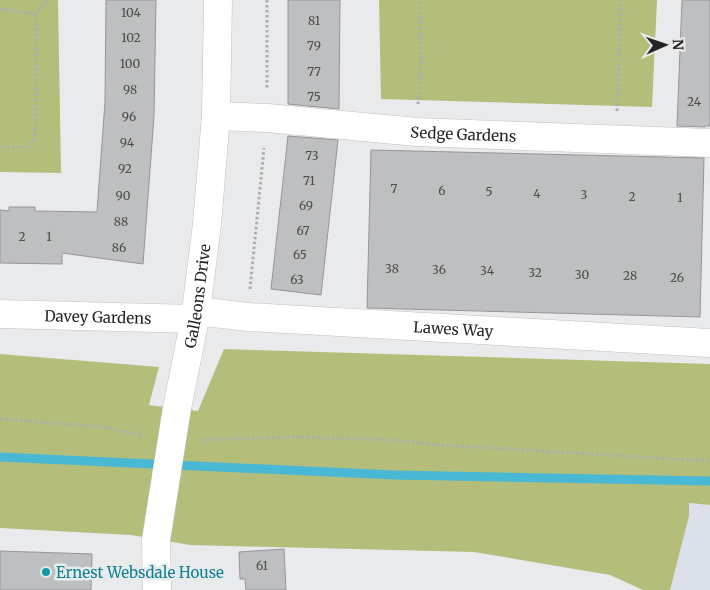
<svg xmlns="http://www.w3.org/2000/svg" width="710" height="590" font-family="Merriweather,serif">
	<style>
		.built { fill: #dce0ea }
		.green { fill: #b4be7a }
		.lines { fill: none; stroke-linecap: round; stroke-linejoin: round }
		.stream { stroke: #48b8d5; stroke-width: 9 }
		.building { fill: #bebfc1; stroke: #949597 }
		.minor-casing { stroke: #c0c1c3; stroke-width: 29 }
		.path { stroke: #acadae; stroke-width: 3; stroke-dasharray: 2.5 2.5; stroke-linecap: butt }
		.minor { stroke: #fff; stroke-width: 28 }
		.minor-bridge-casing { stroke: #c0c1c3; stroke-width: 29; stroke-linecap: butt }
		.minor-bridge { stroke: #fff; stroke-width: 28 }
		.culture-dot { fill: #0f9aa8; stroke: #e9eaec; stroke-width: 2 }
		.labels { text-anchor: middle; dominant-baseline: central; stroke-width: 5; stroke-linejoin: round; paint-order: stroke }
		.number-label { font-size: 12px; fill: #4a4c4c }
		.street-label { font-size: 15px; fill: #242525; stroke: #e9eaec }
		.culture-label { font-size: 15px; fill: #0d838f; stroke: #e9eaec; text-anchor: start }
	</style>
	<rect width="100%" height="100%" fill="#e9eaec"/>
	<polygon class="built" points="689,503 710,505 710,590 670,590 689,516"/>
	<g class="green">
		<polygon points="0,0 58,0 61,173 0,172"/>
		<polygon points="379,0 657,0 652,107 381,99"/>
		<polygon points="224,349 710,364 710,505 689,503 689,516 670,590 643,590 610,575 474,552 190,545 131,535 0,528 0,354 159,367 149,405 198,411"/>
	</g>
	<g class="lines">
		<polyline class="stream" points="0,457 395,475 710,481"/>
	</g>
	<g class="building">
		<polygon points="106,0 156,0 154,116 143,264 62,253 62,264 0,263 0,210 9,211 9,207 35,207 35,211 97,212 105,102"/>
		<polygon points="288,0 340,0 339,109 288,104"/>
		<polygon points="682,0 710,0 710,126 705,126 705,127 677,126"/>
		<polygon points="288,136 338,140 321,295 271,289"/>
		<polygon points="371,150 704,158 700,317 367,308"/>
		<polygon points="284,549 286,590 246,590 245,579 240,579 239,552"/>
		<polygon points="0,551 92,554 91,590 0,590"/>
	</g>
	<g class="lines">
		<defs>
			<g id="minor">
				<path id="s1" d="M216 116 267 118 417 132 710 143"/>
				<path id="s2" d="M196 311 248 317 710 343"/>
				<path id="s3" d="M0 314 195 319"/>
				<path id="s4" d="M177 408 195 319 207 224 216 116 218 0"/>
				<polyline points="156,540 157,590"/>
			</g>
		</defs>
		<use href="#minor" class="minor-casing"/>
		<g class="path">
			<polyline points="267,0 267,89"/>
			<polyline points="0,9 34,14 37,17 35,139 29,147 0,147"/>
			<polyline points="35,15 48,0"/>
			<polyline points="418,104 421,67 420,0"/>
			<polyline points="617,111 621,0"/>
			<polyline points="250,289 264,148"/>
			<polyline points="0,419 104,427 143,436"/>
			<polyline points="202,440 293,437 395,440 438,445 710,461"/>
		</g>
		<use href="#minor" class="minor"/>
		<defs>
			<polyline id="minor-bridge" points="156,540 177,408"/>
		</defs>
		<use href="#minor-bridge" class="minor-bridge-casing"/>
		<use href="#minor-bridge" class="minor-bridge"/>
	</g>
	<circle class="culture-dot" cx="46" cy="572" r="5"/>
	<g class="labels">
		<g class="number-label">
			<text x="131" y="12">104</text>
			<text x="314" y="20">81</text>
			<text x="131" y="37">102</text>
			<text x="314" y="45">79</text>
			<text x="130" y="63">100</text>
			<text x="314" y="71">77</text>
			<text x="130" y="89">98</text>
			<text x="314" y="96">75</text>
			<text x="694" y="101">24</text>
			<text x="129" y="116">96</text>
			<text x="127" y="142">94</text>
			<text x="312" y="155">73</text>
			<text x="125" y="168">92</text>
			<text x="309" y="180">71</text>
			<text x="394" y="188">7</text>
			<text x="442" y="190">6</text>
			<text x="489" y="191">5</text>
			<text x="537" y="193">4</text>
			<text x="584" y="194">3</text>
			<text x="123" y="195">90</text>
			<text x="632" y="196">2</text>
			<text x="680" y="197">1</text>
			<text x="306" y="205">69</text>
			<text x="121" y="221">88</text>
			<text x="303" y="230">67</text>
			<text x="22" y="236">2</text>
			<text x="49" y="236">1</text>
			<text x="119" y="247">86</text>
			<text x="300" y="254">65</text>
			<text x="392" y="268">38</text>
			<text x="439" y="269">36</text>
			<text x="487" y="270">34</text>
			<text x="535" y="272">32</text>
			<text x="582" y="274">30</text>
			<text x="630" y="275">28</text>
			<text x="677" y="277">26</text>
			<text x="297" y="279">63</text>
			<text x="262" y="565">61</text>
		</g>
		<g class="street-label">
			<text stroke="none"><textPath href="#s1" startOffset="248">Sedge Gardens</textPath></text>
			<text stroke="none"><textPath href="#s4" startOffset="114">Galleons Drive</textPath></text>
			<text stroke="none"><textPath href="#s3" startOffset="98">Davey Gardens</textPath></text>
			<text stroke="none"><textPath href="#s2" startOffset="258">Lawes Way</textPath></text>
		</g>
		<g class="culture-label">
			<text x="56" y="572">Ernest Websdale House</text>
		</g>
	</g>
	<g transform="translate(665 45) rotate(88)" stroke="#e9eaec" stroke-width="4" paint-order="stroke">
	<path d="M0-4L9 19L0 12L-9 19Z" fill="#242525"/>
	<text y="-8" font-size="14" font-weight="bold" text-anchor="middle" fill="#242525">N</text>
	</g>
</svg>
